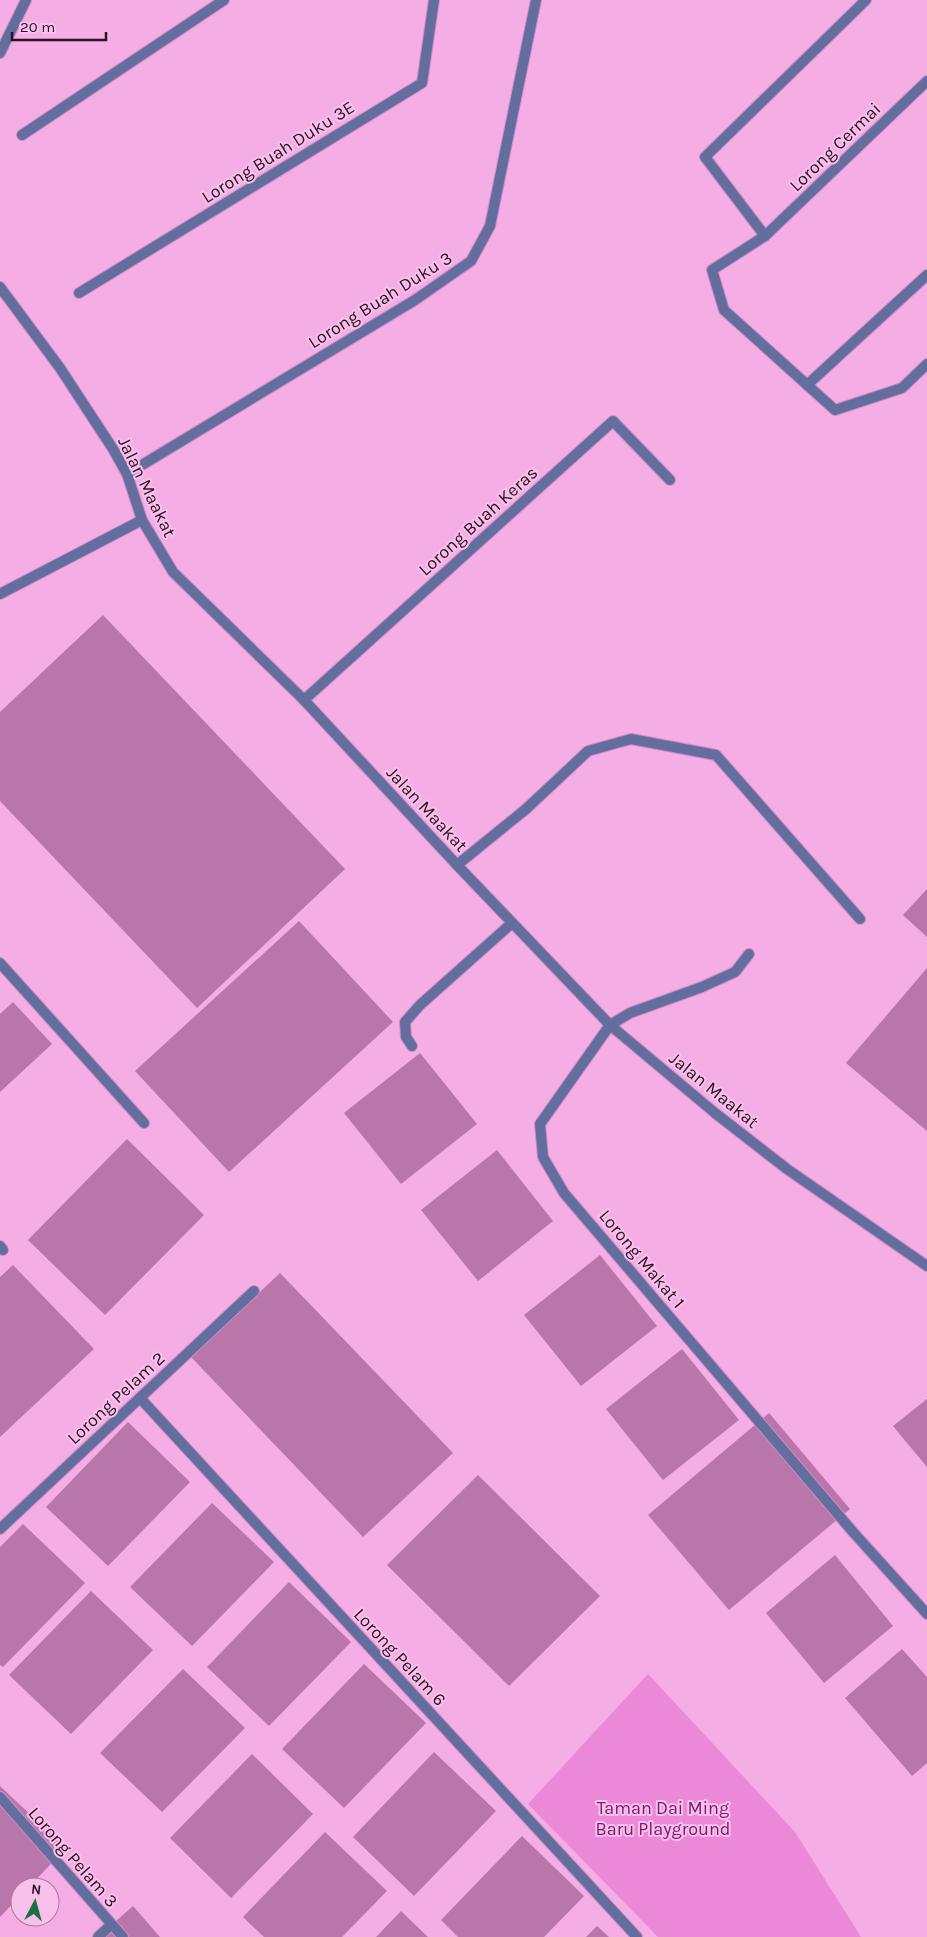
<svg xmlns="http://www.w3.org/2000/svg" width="927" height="1937" font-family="Karla,sans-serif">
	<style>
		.green { fill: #eb89d8 }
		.building { fill: #b976ab }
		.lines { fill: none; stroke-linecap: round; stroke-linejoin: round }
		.service-casing { stroke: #cc8ebf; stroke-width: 12 }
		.minor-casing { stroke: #cc8ebf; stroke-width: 12 }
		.service { stroke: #646e9e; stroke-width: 10 }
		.minor { stroke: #646e9e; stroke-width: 10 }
		.labels { text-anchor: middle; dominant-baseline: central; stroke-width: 4; stroke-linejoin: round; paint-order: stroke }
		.street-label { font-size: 18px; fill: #2b1127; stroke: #f9c0ec }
		.park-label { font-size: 18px; fill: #79186c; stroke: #f9c0ec }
	</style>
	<rect width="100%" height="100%" fill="#f4ade5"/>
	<polygon class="green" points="648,1674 795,1832 861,1937 658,1937 528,1804"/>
	<g class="building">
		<polygon points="103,615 345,869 197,1008 0,801 0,712"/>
		<polygon points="927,889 927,937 903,915"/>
		<polygon points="299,921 393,1022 229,1172 135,1071"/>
		<polygon points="927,968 927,1131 846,1063"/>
		<polygon points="13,1002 52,1044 0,1092 0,1014"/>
		<polygon points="420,1053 477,1124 401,1184 344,1113"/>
		<polygon points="127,1139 204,1215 105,1315 28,1240"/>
		<polygon points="497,1150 553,1221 478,1281 421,1210"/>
		<polygon points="600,1255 657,1326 581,1386 524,1315"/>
		<polygon points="13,1265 94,1349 0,1437 0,1277"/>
		<polygon points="280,1273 453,1453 363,1537 191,1357"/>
		<polygon points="682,1349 739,1420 663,1480 606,1409"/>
		<polygon points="927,1399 927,1467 893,1426"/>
		<polygon points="769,1413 850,1509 729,1610 648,1515"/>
		<polygon points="128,1422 190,1482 108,1566 46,1507"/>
		<polygon points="478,1475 600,1596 509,1686 387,1565"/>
		<polygon points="212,1503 274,1562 192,1646 130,1587"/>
		<polygon points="23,1524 85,1583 3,1667 0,1665 0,1547"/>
		<polygon points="835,1555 893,1626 824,1683 766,1613"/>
		<polygon points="289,1582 351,1642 269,1726 207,1667"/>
		<polygon points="91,1591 153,1650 71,1734 9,1675"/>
		<polygon points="902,1649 927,1677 927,1763 912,1776 845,1698"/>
		<polygon points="364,1664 426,1723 344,1808 282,1749"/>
		<polygon points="183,1669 245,1728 162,1812 100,1753"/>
		<polygon points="434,1752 496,1811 414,1896 353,1837"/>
		<polygon points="252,1754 313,1814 231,1898 170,1838"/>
		<polygon points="0,1786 66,1848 29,1887 20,1887 20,1896 0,1917"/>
		<polygon points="325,1832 387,1891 342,1937 264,1937 243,1917"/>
		<polygon points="522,1836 584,1896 544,1937 458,1937 441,1920"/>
		<polygon points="133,1906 160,1937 98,1937"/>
		<polygon points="401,1911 428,1937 376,1937"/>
		<polygon points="597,1926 609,1937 586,1937"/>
	</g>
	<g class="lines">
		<defs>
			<g id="service">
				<polyline points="866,0 705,157 765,236 712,270 724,310 835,410 902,388 927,364"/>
				<polyline points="22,135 224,0"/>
				<polyline points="765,236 927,81"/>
				<polyline points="79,293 422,83 434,0"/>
				<polyline points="807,385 927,275"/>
				<polyline points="127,474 415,300 471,261 490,226 536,0"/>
				<polyline points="0,594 142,520"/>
				<polyline points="304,700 613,421 670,480"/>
				<polyline points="457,865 526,809 588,751 631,739 716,755 860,919"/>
				<polyline points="749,954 735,972 702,987 630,1013 610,1025 540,1124 543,1157 564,1193 853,1532 927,1614"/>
				<polyline points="0,963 144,1123"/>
				<polyline points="412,1046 406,1037 405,1022 420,1005 512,923"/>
				<polyline points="0,1246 3,1250"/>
			</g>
			<g id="minor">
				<polyline points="0,53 26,0"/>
				<polyline points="0,287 60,368 113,449 127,474 142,520 173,572 304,700 457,865 610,1025 715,1113 787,1169 927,1266"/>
				<polyline points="140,1398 637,1937"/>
				<polyline points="0,1529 254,1291"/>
				<polyline points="0,1797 123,1937"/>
				<polyline points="98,1937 111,1925"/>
			</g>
		</defs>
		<use href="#service" class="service-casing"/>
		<use href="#minor" class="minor-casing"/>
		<use href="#service" class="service"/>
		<use href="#minor" class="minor"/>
	</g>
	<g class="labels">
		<g class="street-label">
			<text transform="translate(835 147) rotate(-44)">Lorong Cermai</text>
			<text transform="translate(278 152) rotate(-32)">Lorong Buah Duku 3E</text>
			<text transform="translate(380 300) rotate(-32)">Lorong Buah Duku 3</text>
			<text transform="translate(147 487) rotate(64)">Jalan Maakat</text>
			<text transform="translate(478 521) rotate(-42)">Lorong Buah Keras</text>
			<text transform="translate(427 809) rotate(47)">Jalan Maakat</text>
			<text transform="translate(714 1090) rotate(39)">Jalan Maakat</text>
			<text transform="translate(642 1259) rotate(50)">Lorong Makat 1</text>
			<text transform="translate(116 1398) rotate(-43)">Lorong Pelam 2</text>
			<text transform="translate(400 1657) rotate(47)">Lorong Pelam 6</text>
			<text transform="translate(73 1857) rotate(49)">Lorong Pelam 3</text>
		</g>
		<g class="park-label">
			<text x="663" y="1808">Taman Dai Ming<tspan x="663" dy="21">Baru Playground</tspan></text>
		</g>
	</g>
	<g transform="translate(35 1902) rotate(6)"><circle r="24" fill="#f9c0ec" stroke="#a77a9d"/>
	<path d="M0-4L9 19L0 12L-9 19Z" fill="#1c7042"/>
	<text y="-8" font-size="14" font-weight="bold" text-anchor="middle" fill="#2b1127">N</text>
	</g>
	<path d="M12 32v8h94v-8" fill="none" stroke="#2b1127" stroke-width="2.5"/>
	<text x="20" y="32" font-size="15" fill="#2b1127" stroke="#f9c0ec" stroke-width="4" paint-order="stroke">20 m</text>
</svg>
